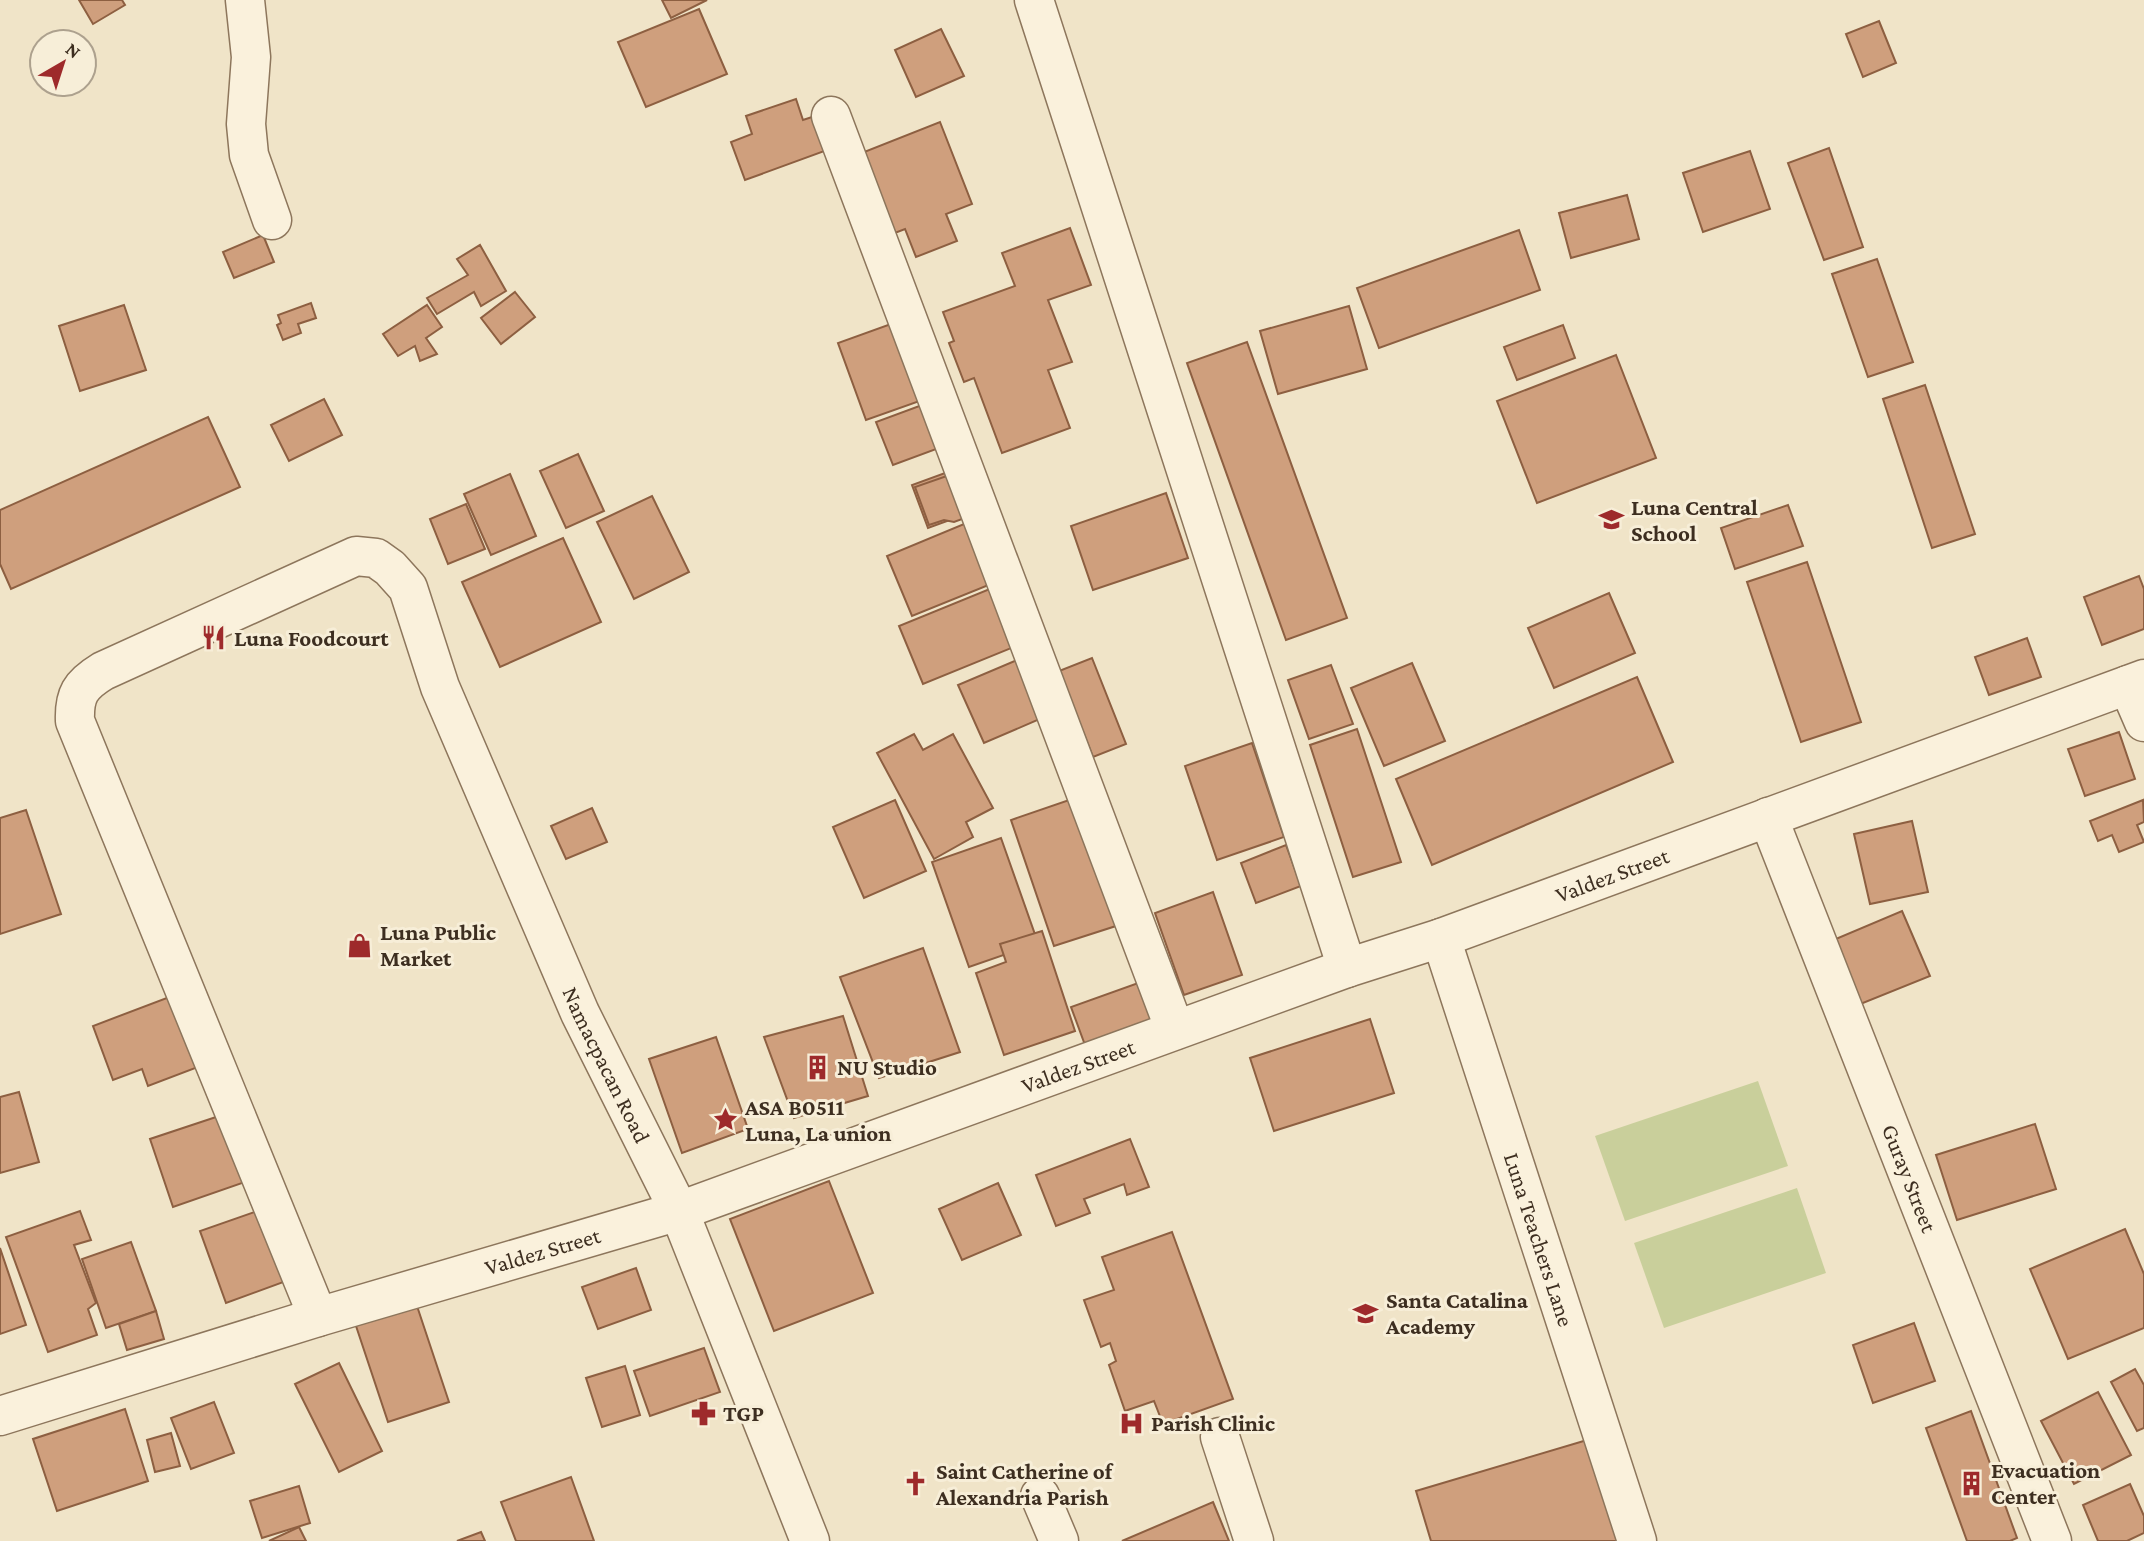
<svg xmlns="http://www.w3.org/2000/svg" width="2144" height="1541" font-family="'Crimson Pro',serif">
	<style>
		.pitch { fill: #c9cf9b }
		.building { fill: #cf9f7d; stroke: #8d5f41; stroke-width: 2 }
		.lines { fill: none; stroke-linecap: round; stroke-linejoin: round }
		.minor-casing { stroke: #8d765c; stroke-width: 41 }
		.minor { stroke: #faf1dc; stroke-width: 38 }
		.labels { text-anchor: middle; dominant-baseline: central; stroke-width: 6; stroke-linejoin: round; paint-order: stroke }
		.poi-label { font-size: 23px; font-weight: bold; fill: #3d2e20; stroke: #f7eed8; text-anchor: start }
		.street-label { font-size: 23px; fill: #3d2e20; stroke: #f7eed8 }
	</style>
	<rect width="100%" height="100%" fill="#f0e4c8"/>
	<g class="pitch">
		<polygon points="1758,1081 1788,1166 1625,1221 1595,1136"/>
		<polygon points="1797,1188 1826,1273 1664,1328 1634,1243"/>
	</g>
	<g class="building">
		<polygon points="79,0 122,0 125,5 93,24"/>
		<polygon points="662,0 707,0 671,18"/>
		<polygon points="699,9 727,74 646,107 618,42"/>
		<polygon points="1879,21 1896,63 1863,77 1846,34"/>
		<polygon points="941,29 964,76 916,97 895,50"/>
		<polygon points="796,99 803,120 818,115 830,149 745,180 731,142 752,134 746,116"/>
		<polygon points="940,122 972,204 946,214 957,241 916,257 905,229 887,236 854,156"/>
		<polygon points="1829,148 1863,247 1824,260 1788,163"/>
		<polygon points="1750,151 1770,209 1703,232 1683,173"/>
		<polygon points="1627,195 1639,239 1571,258 1559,213"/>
		<polygon points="1070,228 1091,285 1048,300 1072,362 1048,370 1070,428 1002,453 974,378 964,382 949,343 954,341 943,312 1015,286 1002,253"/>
		<polygon points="1519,230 1540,290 1379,348 1357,288"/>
		<polygon points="263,235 274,262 234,278 223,252"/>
		<polygon points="480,245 506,291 481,306 474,292 437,314 427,298 468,275 457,259"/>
		<polygon points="1877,259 1913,362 1868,377 1832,274"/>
		<polygon points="515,292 535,317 501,344 481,318"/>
		<polygon points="311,303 316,318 298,324 301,333 283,340 277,325 281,323 278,315"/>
		<polygon points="124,305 146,370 80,391 59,326"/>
		<polygon points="427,305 442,327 426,338 437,354 420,361 415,346 398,356 383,334"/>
		<polygon points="1349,306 1367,369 1278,394 1260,331"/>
		<polygon points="902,320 931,397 866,420 838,343"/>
		<polygon points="1563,325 1575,358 1517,380 1504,347"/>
		<polygon points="1247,342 1347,618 1286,640 1187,363"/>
		<polygon points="1616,355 1656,458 1537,503 1497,401"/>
		<polygon points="1925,385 1975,534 1932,548 1883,399"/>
		<polygon points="324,399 342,435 289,461 271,425"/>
		<polygon points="922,405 939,448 893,465 876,422"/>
		<polygon points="208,417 240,487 11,589 0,564 0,510"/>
		<polygon points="578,454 604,511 566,528 540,471"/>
		<polygon points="956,469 972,512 928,528 912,485"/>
		<polygon points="961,471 976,514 954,522 944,520 929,525 915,487"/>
		<polygon points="510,474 536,536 491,555 464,494"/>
		<polygon points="1166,493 1188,558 1093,590 1071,526"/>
		<polygon points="652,496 689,572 634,599 597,522"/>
		<polygon points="466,504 485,549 448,564 430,519"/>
		<polygon points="1788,505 1803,546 1735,569 1721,528"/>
		<polygon points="976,519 1001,580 912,616 887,556"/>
		<polygon points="563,538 601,622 500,667 462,582"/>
		<polygon points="1807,562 1861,722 1801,742 1747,582"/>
		<polygon points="2139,576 2144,589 2144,629 2102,645 2084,597"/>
		<polygon points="997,586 1021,644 923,684 899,626"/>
		<polygon points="1609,593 1635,653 1554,688 1528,628"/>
		<polygon points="2027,638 2041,677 1989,695 1975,657"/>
		<polygon points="1024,657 1049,715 984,743 958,685"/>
		<polygon points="1092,658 1126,744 1093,757 1059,671"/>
		<polygon points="1412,663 1445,741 1384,766 1351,688"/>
		<polygon points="1331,665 1353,724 1309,739 1288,680"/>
		<polygon points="1637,677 1673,762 1432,865 1396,779"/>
		<polygon points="1357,729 1401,862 1353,877 1310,745"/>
		<polygon points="2119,732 2135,779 2085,796 2068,749"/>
		<polygon points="914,734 923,750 953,734 993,808 966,822 973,837 934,859 877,753"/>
		<polygon points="1252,743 1284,837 1217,860 1185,766"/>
		<polygon points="1075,798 1119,925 1054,946 1011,820"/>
		<polygon points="895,800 926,871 864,898 833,827"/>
		<polygon points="2143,800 2144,822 2137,825 2144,842 2119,852 2112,835 2098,841 2090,821"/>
		<polygon points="592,808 607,842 566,859 551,826"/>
		<polygon points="26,810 61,914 0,934 0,818"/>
		<polygon points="1912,821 1928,892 1870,904 1854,834"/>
		<polygon points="1001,838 1038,943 969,967 932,862"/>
		<polygon points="1286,845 1301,886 1256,903 1241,863"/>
		<polygon points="1213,892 1242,975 1184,995 1155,913"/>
		<polygon points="1902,911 1930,976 1858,1005 1831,941"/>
		<polygon points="1042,931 1075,1031 1004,1055 976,973 1006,962 1000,944"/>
		<polygon points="923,948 960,1052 879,1078 840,977"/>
		<polygon points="1141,982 1155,1021 1085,1045 1071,1007"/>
		<polygon points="172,996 198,1067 148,1086 142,1069 113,1080 93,1026"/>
		<polygon points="843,1016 868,1096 794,1118 764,1037"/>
		<polygon points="1370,1019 1394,1093 1274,1131 1250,1058"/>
		<polygon points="716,1037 748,1129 682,1153 649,1059"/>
		<polygon points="19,1092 39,1162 0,1173 0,1097"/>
		<polygon points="225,1114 248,1181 173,1207 150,1139"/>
		<polygon points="2035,1124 2056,1189 1957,1220 1936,1155"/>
		<polygon points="1130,1139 1149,1187 1127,1195 1124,1184 1084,1199 1090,1213 1056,1226 1036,1175"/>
		<polygon points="829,1181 873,1293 774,1331 730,1219"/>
		<polygon points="998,1183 1021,1235 962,1260 939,1209"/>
		<polygon points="263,1209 289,1280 226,1303 200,1231"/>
		<polygon points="80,1211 91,1240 74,1245 96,1303 88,1309 97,1335 48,1352 6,1237"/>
		<polygon points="2125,1229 2144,1274 2144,1328 2068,1359 2030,1269"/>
		<polygon points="1172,1232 1233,1399 1163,1424 1154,1401 1125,1411 1109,1365 1116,1361 1110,1343 1101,1347 1084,1300 1114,1290 1102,1257"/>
		<polygon points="131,1242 156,1311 106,1328 82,1259"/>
		<polygon points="0,1248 26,1325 0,1334"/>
		<polygon points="636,1268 651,1310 598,1329 582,1287"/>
		<polygon points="416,1303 449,1402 388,1422 355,1323"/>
		<polygon points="156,1311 164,1339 127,1350 119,1324"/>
		<polygon points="1914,1323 1935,1381 1873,1403 1853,1345"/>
		<polygon points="704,1348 720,1392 650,1416 634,1371"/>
		<polygon points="339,1363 382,1451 339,1472 295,1384"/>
		<polygon points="625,1366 640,1415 602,1427 586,1378"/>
		<polygon points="2135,1369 2144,1385 2144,1428 2137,1431 2111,1382"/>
		<polygon points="2098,1392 2131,1455 2074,1484 2041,1421"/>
		<polygon points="214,1402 234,1453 191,1469 171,1418"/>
		<polygon points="125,1409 148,1481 57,1511 33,1439"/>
		<polygon points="1971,1411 2017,1538 2010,1541 1967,1541 1926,1428"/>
		<polygon points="171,1433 180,1466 155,1472 147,1440"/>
		<polygon points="1587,1440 1618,1541 1431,1541 1416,1491"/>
		<polygon points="571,1477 594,1541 516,1541 501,1502"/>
		<polygon points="2130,1484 2144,1516 2144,1533 2127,1541 2098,1541 2083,1505"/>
		<polygon points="299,1486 310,1523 262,1538 250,1501"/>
		<polygon points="1213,1502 1229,1541 1122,1541"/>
		<polygon points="299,1527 306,1541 269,1541"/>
		<polygon points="481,1532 485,1541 457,1541"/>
	</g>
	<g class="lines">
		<defs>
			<g id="minor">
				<polyline points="245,0 251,57 246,124 249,155 272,220"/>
				<polyline points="1034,0 1347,968"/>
				<polyline points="831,116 1175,1030"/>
				<polyline points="2128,685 2144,722"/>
				<path id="s1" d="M1768 817 2052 1541"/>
				<path id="s2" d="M1441 938 1637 1541"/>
				<path id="s3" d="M318 1317 75 721C74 695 80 685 103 671L356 556 376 558 390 568 408 588 440 687 580 1013 679 1211 810 1541"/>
				<path id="s4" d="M0 1416 318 1317 679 1211 1347 968 1441 938 2144 679"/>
				<polyline points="1220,1437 1254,1541"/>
				<polyline points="1040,1496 1059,1541"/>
			</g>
		</defs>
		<use href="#minor" class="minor-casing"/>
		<use href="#minor" class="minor"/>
	</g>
	<defs>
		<symbol id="school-bare" viewBox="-9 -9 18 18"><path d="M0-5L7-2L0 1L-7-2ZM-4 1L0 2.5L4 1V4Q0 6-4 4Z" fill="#9e2a2b" stroke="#f7eed8" stroke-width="2.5" paint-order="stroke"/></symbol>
		<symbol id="restaurant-bare" viewBox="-9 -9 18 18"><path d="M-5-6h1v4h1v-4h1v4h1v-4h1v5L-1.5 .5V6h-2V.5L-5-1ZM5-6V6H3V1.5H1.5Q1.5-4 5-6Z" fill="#9e2a2b" stroke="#f7eed8" stroke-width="2.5" paint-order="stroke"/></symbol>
		<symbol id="shop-bare" viewBox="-9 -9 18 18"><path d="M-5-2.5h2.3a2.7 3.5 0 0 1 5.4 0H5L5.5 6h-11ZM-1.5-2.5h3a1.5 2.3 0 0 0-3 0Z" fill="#9e2a2b" stroke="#f7eed8" stroke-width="2.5" paint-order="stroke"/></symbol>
		<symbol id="building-bare" viewBox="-9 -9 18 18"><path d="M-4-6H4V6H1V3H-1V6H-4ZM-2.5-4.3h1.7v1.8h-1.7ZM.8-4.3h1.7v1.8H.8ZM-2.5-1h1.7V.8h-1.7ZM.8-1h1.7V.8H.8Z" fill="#9e2a2b" stroke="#f7eed8" stroke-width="2.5" paint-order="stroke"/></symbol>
		<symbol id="sight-bare" viewBox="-9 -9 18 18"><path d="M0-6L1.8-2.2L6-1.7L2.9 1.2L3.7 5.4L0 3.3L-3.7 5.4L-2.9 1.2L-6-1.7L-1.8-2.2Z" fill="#9e2a2b" stroke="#f7eed8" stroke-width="2.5" paint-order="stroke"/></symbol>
		<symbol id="pharmacy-bare" viewBox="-9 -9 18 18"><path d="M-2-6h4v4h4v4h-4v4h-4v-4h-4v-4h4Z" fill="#9e2a2b" stroke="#f7eed8" stroke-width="2.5" paint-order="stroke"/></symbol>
		<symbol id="hospital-bare" viewBox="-9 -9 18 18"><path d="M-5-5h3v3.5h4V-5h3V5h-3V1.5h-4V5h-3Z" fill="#9e2a2b" stroke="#f7eed8" stroke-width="2.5" paint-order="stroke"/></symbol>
		<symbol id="church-bare" viewBox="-9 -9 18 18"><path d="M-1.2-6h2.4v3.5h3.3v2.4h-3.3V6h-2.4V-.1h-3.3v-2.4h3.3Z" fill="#9e2a2b" stroke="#f7eed8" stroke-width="2.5" paint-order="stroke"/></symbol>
	</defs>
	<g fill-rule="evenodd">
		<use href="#school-bare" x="1594" y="502" width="35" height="35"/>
		<use href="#restaurant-bare" x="196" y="620" width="35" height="35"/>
		<use href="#shop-bare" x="342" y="928" width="35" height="35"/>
		<use href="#building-bare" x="800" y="1050" width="35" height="35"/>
		<use href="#sight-bare" x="708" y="1102" width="35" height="35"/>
		<use href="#school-bare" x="1348" y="1296" width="35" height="35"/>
		<use href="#pharmacy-bare" x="686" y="1396" width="35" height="35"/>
		<use href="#hospital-bare" x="1114" y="1406" width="35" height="35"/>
		<use href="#building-bare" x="1954" y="1466" width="35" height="35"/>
		<use href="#church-bare" x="898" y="1466" width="35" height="35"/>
	</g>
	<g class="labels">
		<g class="poi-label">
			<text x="1631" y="507">Luna Central<tspan x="1631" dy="26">School</tspan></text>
			<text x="234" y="638">Luna Foodcourt</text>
			<text x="380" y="932">Luna Public<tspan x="380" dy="26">Market</tspan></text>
			<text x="837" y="1067">NU Studio</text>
			<text x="745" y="1107">ASA B0511<tspan x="745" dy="26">Luna, La union</tspan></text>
			<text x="1386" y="1300">Santa Catalina<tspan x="1386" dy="26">Academy</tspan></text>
			<text x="723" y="1413">TGP</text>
			<text x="1151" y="1423">Parish Clinic</text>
			<text x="1991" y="1470">Evacuation<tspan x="1991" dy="26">Center</tspan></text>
			<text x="936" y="1471">Saint Catherine of<tspan x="936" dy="26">Alexandria Parish</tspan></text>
		</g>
		<g class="street-label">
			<text stroke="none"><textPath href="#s4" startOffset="1701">Valdez Street</textPath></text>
			<text stroke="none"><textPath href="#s3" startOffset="1564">Namacpacan Road</textPath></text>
			<text stroke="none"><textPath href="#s4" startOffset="1134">Valdez Street</textPath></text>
			<text stroke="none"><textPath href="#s1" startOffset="388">Guray Street</textPath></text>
			<text stroke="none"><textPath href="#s2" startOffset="317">Luna Teachers Lane</textPath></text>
			<text stroke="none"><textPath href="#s4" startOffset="567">Valdez Street</textPath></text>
		</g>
	</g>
	<g transform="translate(63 63) rotate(39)"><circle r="33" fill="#f7eed8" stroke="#ada18e" stroke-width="2"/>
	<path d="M0-5L12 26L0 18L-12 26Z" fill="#9e2a2b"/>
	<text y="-10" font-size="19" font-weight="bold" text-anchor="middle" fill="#3d2e20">N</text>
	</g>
</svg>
